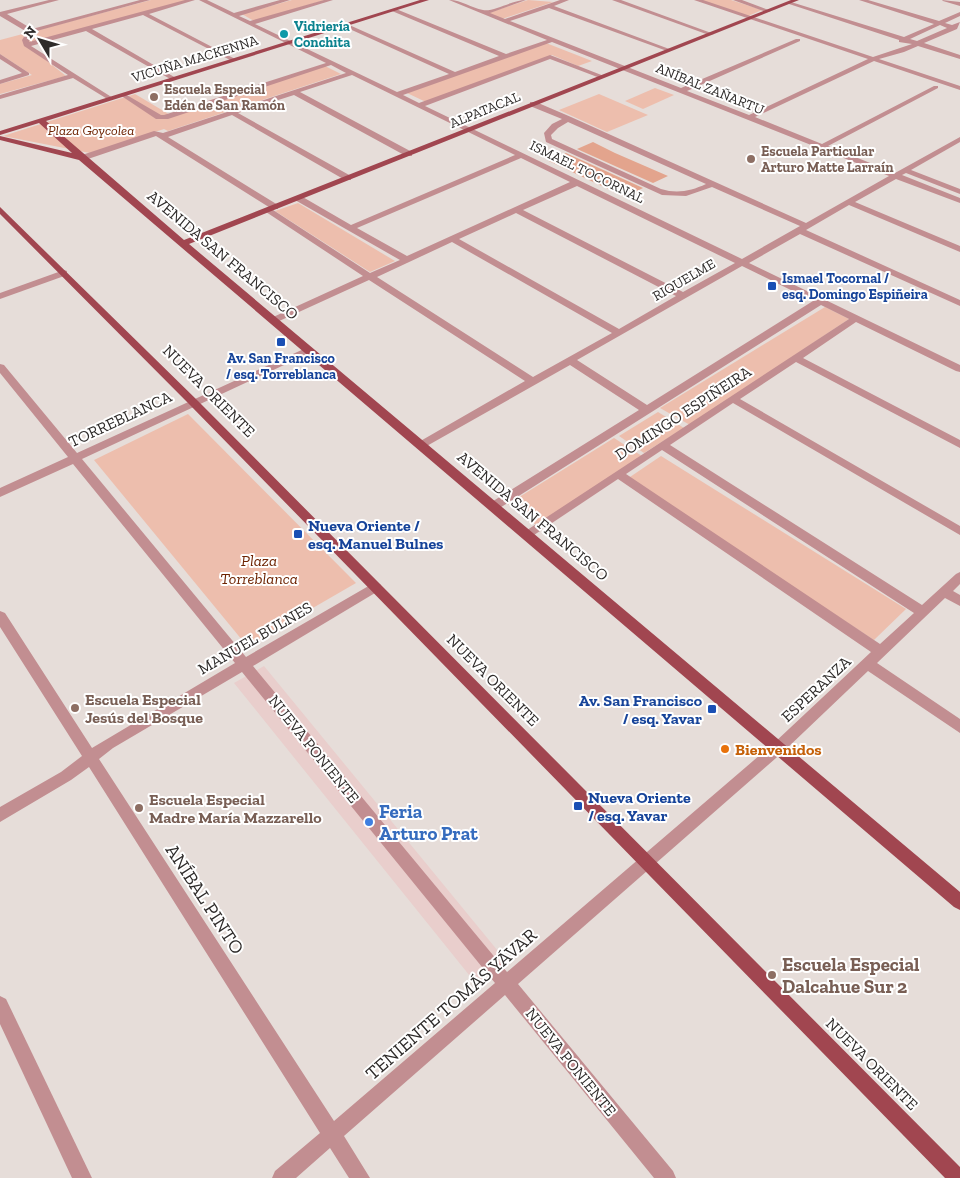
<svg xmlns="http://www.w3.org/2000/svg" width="960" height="1178" font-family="'Zilla Slab',serif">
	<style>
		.commercial { fill: #e9cecc }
		.green { fill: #edbead }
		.building { fill: #e3a48d }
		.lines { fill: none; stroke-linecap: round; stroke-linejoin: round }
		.minor { fill: #c28e91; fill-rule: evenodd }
		.major { fill: #a14650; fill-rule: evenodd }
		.culture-dot { fill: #0f9aa8; stroke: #fff; stroke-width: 2 }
		.education-dot { fill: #8d6e63; stroke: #fff; stroke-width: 2 }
		.transit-dot { fill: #1a4fb4; stroke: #fff; stroke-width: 2 }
		.food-dot { fill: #e8710a; stroke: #fff; stroke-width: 2 }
		.shop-dot { fill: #3f7fe0; stroke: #fff; stroke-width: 2 }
		.labels { text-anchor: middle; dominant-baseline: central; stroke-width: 4; stroke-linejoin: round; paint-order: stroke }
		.far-culture-label { font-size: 14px; font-weight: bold; fill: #0d838f; stroke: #fff; text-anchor: start }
		.far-street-label { font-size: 14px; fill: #2e2b2a; stroke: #fff }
		.far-education-label { font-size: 14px; font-weight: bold; fill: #785e54; stroke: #fff; text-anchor: start }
		.far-park-label { font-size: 14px; font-style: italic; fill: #6d2302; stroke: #fff }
		.far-transit-label { font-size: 14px; font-weight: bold; fill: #164399; stroke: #fff; text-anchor: start }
		.street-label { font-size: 16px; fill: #2e2b2a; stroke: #fff }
		.transit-label { font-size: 16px; font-weight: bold; fill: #164399; stroke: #fff; text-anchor: start }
		.park-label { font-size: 16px; font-style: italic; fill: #6d2302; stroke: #fff }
		.education-label { font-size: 16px; font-weight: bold; fill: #785e54; stroke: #fff; text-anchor: start }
		.food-label { font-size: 16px; font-weight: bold; fill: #c56008; stroke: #fff; text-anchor: start }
		.near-shop-label { font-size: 19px; font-weight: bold; fill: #366cbe; stroke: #fff; text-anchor: start }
		.near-street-label { font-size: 19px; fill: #2e2b2a; stroke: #fff }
		.near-education-label { font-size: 19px; font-weight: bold; fill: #785e54; stroke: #fff; text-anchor: start }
	</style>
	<rect width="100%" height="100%" fill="#e6ddd9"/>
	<polygon class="commercial" points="264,666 507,962 478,986 234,683"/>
	<g class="green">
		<polygon points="151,0 189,0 27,45 66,76 0,94 0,84 32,75 0,54 0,40"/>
		<polygon points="292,0 325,0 254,21 242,14"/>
		<polygon points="528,0 553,2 502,19 488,13"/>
		<polygon points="700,0 731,0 762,10 748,16"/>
		<polygon points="546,43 592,61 578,66 552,55 426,102 407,93"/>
		<polygon points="325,66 341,74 168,131 164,129 90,153 3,136 135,94 172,116"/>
		<polygon points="655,88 674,95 643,109 625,101"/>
		<polygon points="599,94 648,115 607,132 559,110"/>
		<polygon points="298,203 395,261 370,272 275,211"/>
		<polygon points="825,307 849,319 690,425 660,408"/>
		<polygon points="658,412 684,428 644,453 619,436"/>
		<polygon points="188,414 356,583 247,646 94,460"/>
		<polygon points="614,438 642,456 536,525 508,504"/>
		<polygon points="661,456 906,609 874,640 627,479"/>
	</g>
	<g class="building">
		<polygon points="593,142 615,153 668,176 653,183 577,149"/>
		<polygon points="566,153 643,188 625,197 549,161"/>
	</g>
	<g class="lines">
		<g class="minor">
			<polygon points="49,0 59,0 7,14 32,29 140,0 150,0 33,32 29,42 185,0 195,0 149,14 237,60 232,61 143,15 92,29 176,78 176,80 172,80 86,31 31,46 113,98 113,100 109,100 73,78 0,99 0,95 68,75 24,46 22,40 27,32 0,16 0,12"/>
			<path d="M199 0H207L234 13 280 0H290L239 16 250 21 324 0H333L255 24 397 92 449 74 343 26V24H347L455 72 499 56 392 11V9H396L506 54 547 40 449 0C462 0 471 8 483 10 494 12 512 0 526 0L490 13 505 19 560 0H569L554 6 672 50 667 51 549 8 510 21 681 88 796 39H800V41L687 91 749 115 868 59 694 0H703L873 57 912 44 899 42V40L786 3 791 2 904 37 934 24 859 0H868L939 21 960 12V16L945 23 952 25 960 22 957 29 924 43 960 55V59L918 46 904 52 879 59 960 86V90L874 61 755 117 822 144 934 86H938V88L828 146 895 173 960 137V142L911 170 960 189V194L906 173 902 175 960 198V203L896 179 855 202 960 246V252L849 205 806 230 960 300V306L800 234 749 263 960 365V372L956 371 856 322 803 358 960 440V448L796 362 740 399 960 526V535L733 403 670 445 922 605 956 574 960 572V584L953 591 960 595V606L945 598 877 663 960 719V733L868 671 784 751 518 984 673 1171 676 1178H654L505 995 344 1136 370 1178H349L330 1148 296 1178H272L275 1171 320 1133 89 767 71 780 0 822V807L61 772 82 756 0 627V611L5 613 92 748 235 663 73 464 0 497V488L68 457 0 373V364L4 365 77 453 306 348H312V352L82 459 246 657 372 584H380L382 587 380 590 253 666 507 972 774 743 871 652 618 479 531 537H523L521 534 849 319 821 305 498 509H490L488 506 490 503 639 410 570 365 425 447H417L416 445 417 443 525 381 369 280 277 322H271V318L363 276 263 210 270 208 370 273 400 260 295 200V196H301L351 225 515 155 352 75 300 92 412 152V156H406L294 95 238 113 351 176V180H345L232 115 168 137 278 205V209H272L156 136 85 160H79V156L154 131 163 133 346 73 331 65 168 119H156L120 95 125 94 161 115H164L326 63ZM940 25 947 28 917 41 910 39ZM552 42 889 176 806 223 571 117 536 102H530V106L562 119 552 124 544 133 546 142 662 195 686 196 712 187 800 226 742 259 425 106 550 59 600 78H604V76L550 55 419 103 403 95ZM568 122 706 184C691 191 677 194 661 189L552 139 551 135 558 128ZM521 158 570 182 407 256 357 228ZM577 186 735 263 683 292 523 210ZM516 213 676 296 619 329 459 239ZM452 242 612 333 533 377 377 277ZM742 266 813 301 647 405 577 360ZM662 450 914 613 880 644 626 474ZM242 672 495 983 334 1121 99 759 113 748Z"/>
			<polygon points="612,0 621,0 714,34 709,35"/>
			<polygon points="733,0 742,0 771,11 766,12"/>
			<polygon points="942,0 960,2 960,6 943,1"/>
			<polygon points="0,54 29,73 29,75 0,84 0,80 22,73 0,59"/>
			<polygon points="64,270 67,271 67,275 0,299 0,293"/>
			<polygon points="0,996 6,999 92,1178 72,1178 0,1024"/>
		</g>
		<g class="major">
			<polygon points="420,0 429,0 46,121 184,240 791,0 799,0 189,244 960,892 960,910 954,907 79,160 0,140 0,136 72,153 39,123 0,135 0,131"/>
			<polygon points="0,207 198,401 960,1167 960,1178 945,1178 190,405 0,214"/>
		</g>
	</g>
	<circle class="culture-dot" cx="284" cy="34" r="5"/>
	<g class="education-dot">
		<circle cx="154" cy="97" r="5"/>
		<circle cx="751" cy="159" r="5"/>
		<circle cx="75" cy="708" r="5"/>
		<circle cx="139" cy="808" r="5"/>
		<circle cx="772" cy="975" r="5"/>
	</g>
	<g class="transit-dot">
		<rect x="767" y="281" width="10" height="10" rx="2.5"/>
		<rect x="276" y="337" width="10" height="10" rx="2.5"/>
		<rect x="293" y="529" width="10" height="10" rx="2.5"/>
		<rect x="707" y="704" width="10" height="10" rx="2.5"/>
		<rect x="573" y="801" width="10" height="10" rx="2.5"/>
	</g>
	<circle class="food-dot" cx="725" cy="749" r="5"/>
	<circle class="shop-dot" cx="369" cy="822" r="5"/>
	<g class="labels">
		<g class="far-culture-label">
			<text x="294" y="26">Vidriería<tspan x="294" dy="16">Conchita</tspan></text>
		</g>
		<g class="far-street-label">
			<text transform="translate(195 59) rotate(-17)">VICUÑA MACKENNA</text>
			<text transform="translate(710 89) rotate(22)">ANÍBAL ZAÑARTU</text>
			<text transform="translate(485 110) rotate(-22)">ALPATACAL</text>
			<text transform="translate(587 172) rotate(26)">ISMAEL TOCORNAL</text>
			<text transform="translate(684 280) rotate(-30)">RIQUELME</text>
		</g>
		<g class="far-education-label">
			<text x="164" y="89">Escuela Especial<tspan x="164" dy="16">Edén de San Ramón</tspan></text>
			<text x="761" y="151">Escuela Particular<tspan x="761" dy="16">Arturo Matte Larraín</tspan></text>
		</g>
		<g class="far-park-label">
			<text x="91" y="130">Plaza Goycolea</text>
		</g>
		<g class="far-transit-label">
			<text x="782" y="278">Ismael Tocornal /<tspan x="782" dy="16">esq. Domingo Espiñeira</tspan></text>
			<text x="281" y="358" text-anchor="middle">Av. San Francisco<tspan x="281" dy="16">/ esq. Torreblanca</tspan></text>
		</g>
		<g class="street-label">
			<text transform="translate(223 255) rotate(40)">AVENIDA SAN FRANCISCO</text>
			<text transform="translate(209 391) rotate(45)">NUEVA ORIENTE</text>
			<text transform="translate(683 413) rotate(-33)">DOMINGO ESPIÑEIRA</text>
			<text transform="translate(120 419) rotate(-25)">TORREBLANCA</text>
			<text transform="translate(533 516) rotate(40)">AVENIDA SAN FRANCISCO</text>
			<text transform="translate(255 638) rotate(-30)">MANUEL BULNES</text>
			<text transform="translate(493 680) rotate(45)">NUEVA ORIENTE</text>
			<text transform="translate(816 689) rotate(-43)">ESPERANZA</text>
			<text transform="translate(314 749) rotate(51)">NUEVA PONIENTE</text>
			<text transform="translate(571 1062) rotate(51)">NUEVA PONIENTE</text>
			<text transform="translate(872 1064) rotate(45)">NUEVA ORIENTE</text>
		</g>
		<g class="transit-label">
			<text x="308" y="525">Nueva Oriente /<tspan x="308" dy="18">esq. Manuel Bulnes</tspan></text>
			<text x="702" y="700" text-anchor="end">Av. San Francisco<tspan x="702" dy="18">/ esq. Yavar</tspan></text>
			<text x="588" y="797">Nueva Oriente<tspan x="588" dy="18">/ esq. Yavar</tspan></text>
		</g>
		<g class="park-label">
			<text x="259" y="560">Plaza<tspan x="259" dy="18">Torreblanca</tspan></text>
		</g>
		<g class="education-label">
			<text x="85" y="699">Escuela Especial<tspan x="85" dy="18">Jesús del Bosque</tspan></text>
			<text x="149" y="799">Escuela Especial<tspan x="149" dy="18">Madre María Mazzarello</tspan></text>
		</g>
		<g class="food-label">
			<text x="735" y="749">Bienvenidos</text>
		</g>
		<g class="near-shop-label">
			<text x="379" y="811">Feria<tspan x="379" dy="22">Arturo Prat</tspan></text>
		</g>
		<g class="near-street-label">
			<text transform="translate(205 899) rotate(57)">ANÍBAL PINTO</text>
			<text transform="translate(451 1004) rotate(-41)">TENIENTE TOMÁS YÁVAR</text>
		</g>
		<g class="near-education-label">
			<text x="782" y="964">Escuela Especial<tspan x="782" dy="22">Dalcahue Sur 2</tspan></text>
		</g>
	</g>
	<g transform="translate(40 40) rotate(308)" stroke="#ffffff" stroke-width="4" paint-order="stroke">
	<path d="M0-4L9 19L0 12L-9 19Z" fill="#2e2b2a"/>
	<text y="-8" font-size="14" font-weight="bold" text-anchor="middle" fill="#2e2b2a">N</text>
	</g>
</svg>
